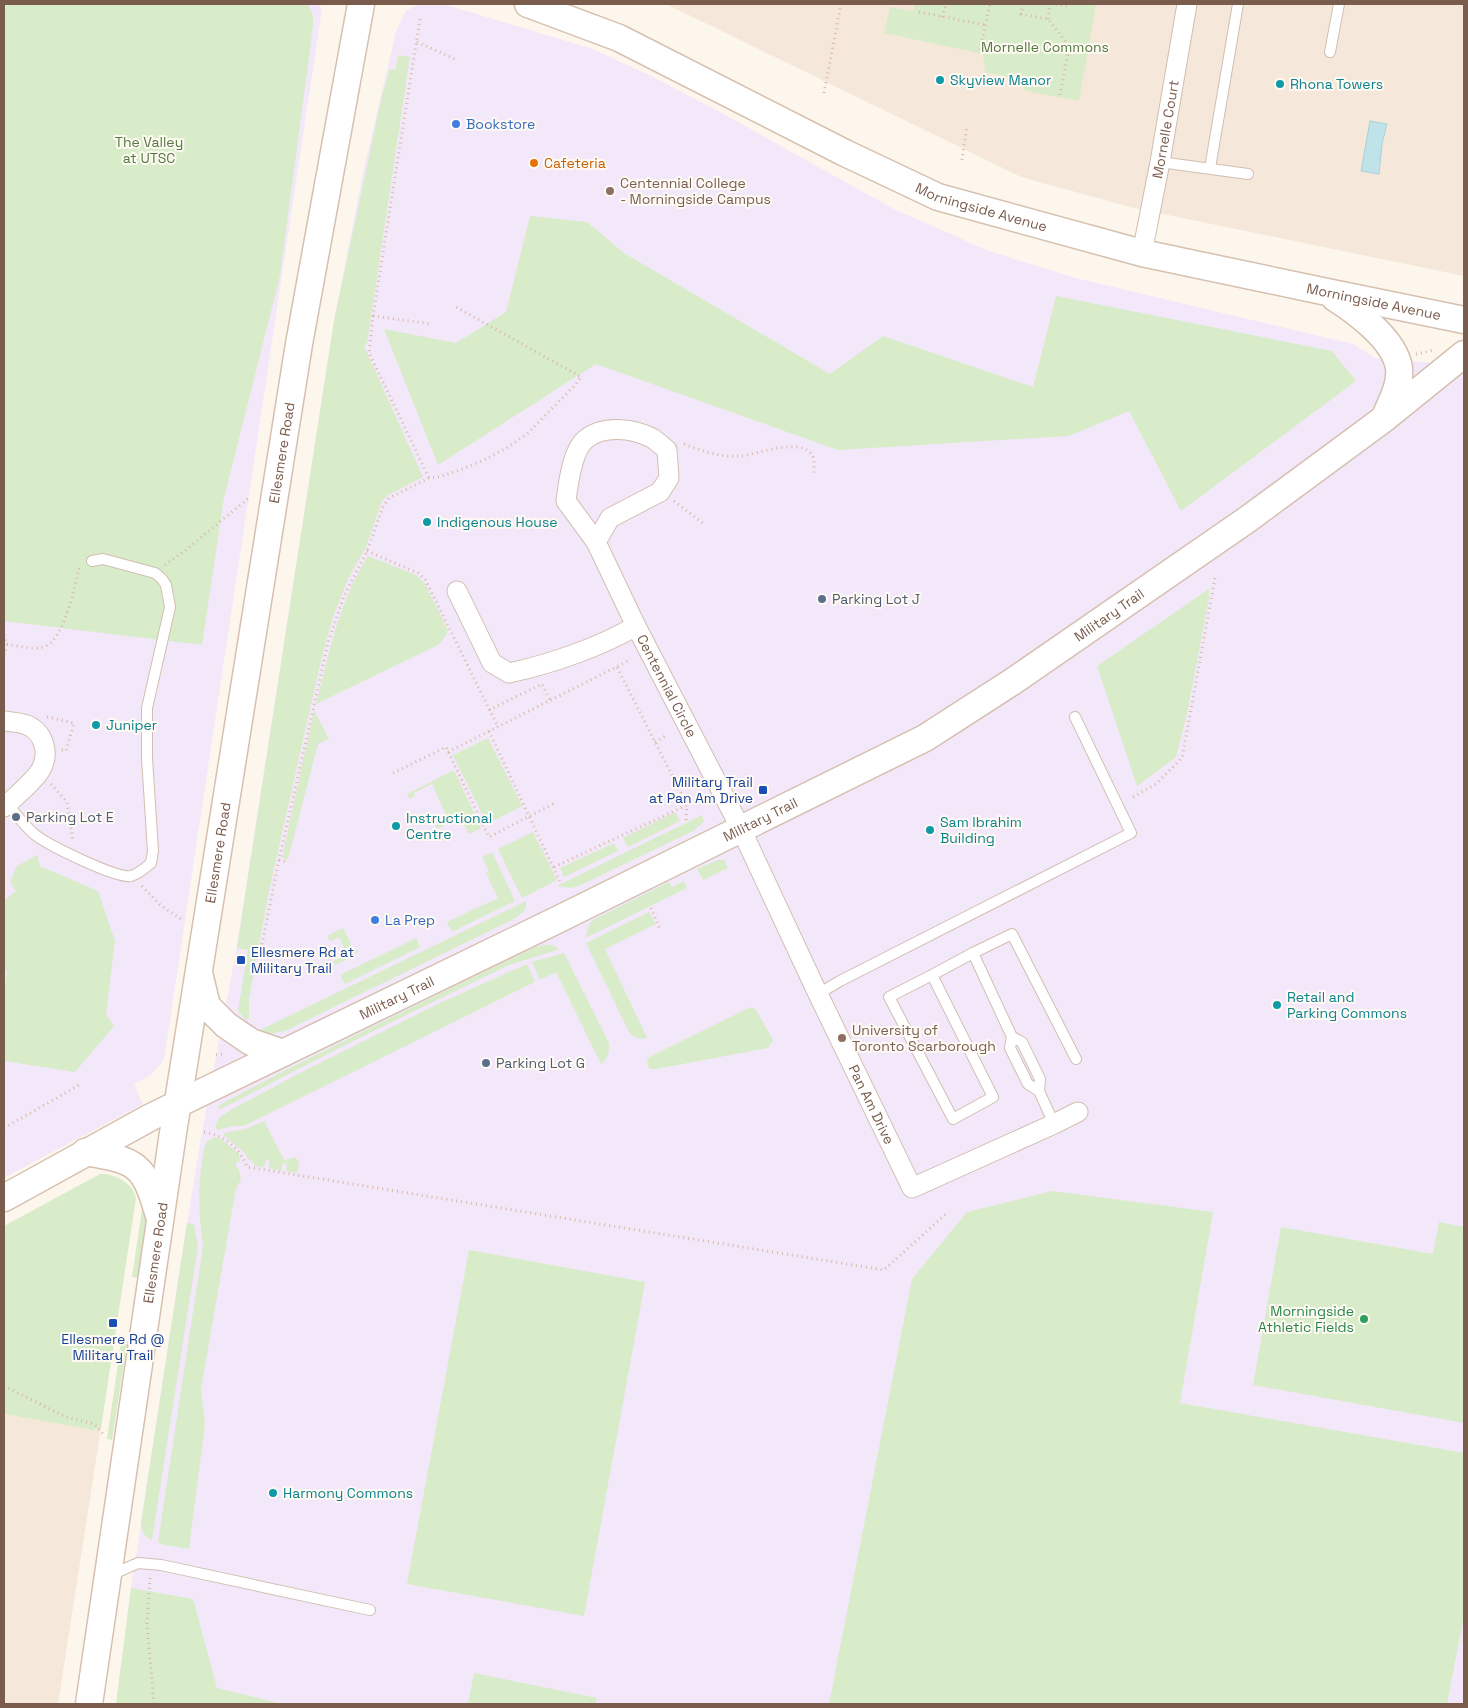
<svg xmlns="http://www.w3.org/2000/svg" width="1468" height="1708" font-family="'Space Grotesk',sans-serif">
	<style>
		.residential { fill: #f5e8da }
		.education { fill: #f3e8fa }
		.green { fill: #d8ecc9 }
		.water { fill: #bfe3e8; stroke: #a5d3da }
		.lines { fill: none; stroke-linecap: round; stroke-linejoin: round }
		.lane-casing { stroke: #d1beb0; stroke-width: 12 }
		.street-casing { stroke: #d1beb0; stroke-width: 21 }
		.secondary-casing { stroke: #d6c0b0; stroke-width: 29 }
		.path { stroke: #d9b8a5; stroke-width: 3; stroke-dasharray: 1 4; stroke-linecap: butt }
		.lane { stroke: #fff; stroke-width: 10 }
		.street { stroke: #fff; stroke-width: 19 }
		.secondary { stroke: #fff; stroke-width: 26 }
		.culture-dot { fill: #0f9aa8; stroke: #fffaf3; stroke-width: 2 }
		.shop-dot { fill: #3f7fe0; stroke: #fffaf3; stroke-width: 2 }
		.food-dot { fill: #e8710a; stroke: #fffaf3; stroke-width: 2 }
		.education-dot { fill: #8d6e63; stroke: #fffaf3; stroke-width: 2 }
		.service-dot { fill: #5c6f8a; stroke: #fffaf3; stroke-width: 2 }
		.transit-dot { fill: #1a4fb4; stroke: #fffaf3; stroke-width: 2 }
		.leisure-dot { fill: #2e9e5b; stroke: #fffaf3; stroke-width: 2 }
		.labels { text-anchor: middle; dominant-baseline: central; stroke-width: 4; stroke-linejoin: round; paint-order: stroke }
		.park-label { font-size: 14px; fill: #537a41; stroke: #fffaf3 }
		.culture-label { font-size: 14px; fill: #0d838f; stroke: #fffaf3; text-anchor: start }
		.shop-label { font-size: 14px; fill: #366cbe; stroke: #fffaf3; text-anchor: start }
		.street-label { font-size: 14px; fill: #7a5c4d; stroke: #fffaf3 }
		.food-label { font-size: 14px; fill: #c56008; stroke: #fffaf3; text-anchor: start }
		.education-label { font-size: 14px; fill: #785e54; stroke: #fffaf3; text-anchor: start }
		.service-label { font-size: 14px; fill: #4e5e75; stroke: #fffaf3; text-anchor: start }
		.transit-label { font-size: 14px; fill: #164399; stroke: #fffaf3; text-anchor: end }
		.leisure-label { font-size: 14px; fill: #27864d; stroke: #fffaf3; text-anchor: end }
	</style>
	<rect width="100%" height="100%" fill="#fdf6ec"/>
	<g class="residential">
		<polygon points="666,4 1464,4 1464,276 1134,208 1021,177"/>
		<polygon points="4,1414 93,1430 101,1428 58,1704 4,1704"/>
	</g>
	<g class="education">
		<polygon points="4,4 319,4 322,9 164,1060 151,1075 134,1084 143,1104 4,1178"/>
		<polygon points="418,4 443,4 593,49 651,76 720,112 894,209 989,251 1076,278 1353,344 1375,358 1464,366 1464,1704 116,1704 131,1588 187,1223 203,1126 236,951 334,321 363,173 396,31 406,11"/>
	</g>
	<g class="green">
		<path d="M4 4H307C317 15 312 28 311 42L280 276 224 498 202 645 4 621Z"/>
		<polygon points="914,4 1096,4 1079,101 1026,91 1016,79 985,72 983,54 884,33 890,7 913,11"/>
		<polygon points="398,55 410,57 367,344 364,346 423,477 388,495 382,501 366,547 348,579 332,620 320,665 268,896 249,999 249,1018 246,1020 238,1011 248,950 237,948 334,321 382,95 390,69 395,70"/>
		<polygon points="530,216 587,222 624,253 830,374 883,336 1033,387 1056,296 1332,351 1356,381 1181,511 1129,411 1069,436 838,450 596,364 438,465 384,329 456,343 506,312"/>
		<path d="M368 556 416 575 424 582 448 630 446 635 438 645 316 704C329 653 339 601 368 556Z"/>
		<polygon points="1209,589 1209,598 1187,714 1176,757 1137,786 1097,666"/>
		<polygon points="314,710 329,739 318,744 288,859 282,858"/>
		<polygon points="488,738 522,806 487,824 453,755"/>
		<polygon points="454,770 481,828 469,834 461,818 437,829 435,826 448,819 432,784 414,793 415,796 410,799 407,794"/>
		<polygon points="675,812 680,821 628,847 623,838"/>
		<polygon points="702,815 704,822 693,831 581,885 572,888 557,886"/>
		<polygon points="533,832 557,880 522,898 498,849"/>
		<polygon points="614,843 618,851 564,877 560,868"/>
		<polygon points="492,852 515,901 452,932 447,922 498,898 486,873 489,872 482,857"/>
		<polygon points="37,855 40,866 98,891 115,941 106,1015 114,1026 75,1072 4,1061 4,991 7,971 4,970 4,901 16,891 10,882 17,866"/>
		<polygon points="718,860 724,860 728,868 703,880 697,869"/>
		<polygon points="684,881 687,888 585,938 590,923 595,919 669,882 672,887"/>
		<path d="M526 901C527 912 520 915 512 920L285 1031 270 1034 258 1033 262 1029Z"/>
		<path d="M649 912 656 924 605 949 647 1038C638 1040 634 1038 628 1030L586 943Z"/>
		<polygon points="343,928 354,950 356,949 358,952 353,954 354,956 335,965 333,961 347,954 339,937 330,941 327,936"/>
		<polygon points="416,938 420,947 345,984 340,975"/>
		<path d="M545 945H552L560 949 509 965 351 1042 227 1106 221 1109 218 1107 221 1104C324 1049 430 999 535 947Z"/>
		<path d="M564 953 609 1043C609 1053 609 1058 601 1064L556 972 540 980 532 962Z"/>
		<polygon points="527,964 535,982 262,1117 244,1126 233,1126 217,1130 215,1126 220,1117 229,1111 298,1074 440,1003"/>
		<polygon points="751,1007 756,1010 773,1040 768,1048 656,1069 650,1069 648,1066 647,1059 655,1054"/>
		<polygon points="264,1121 284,1160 296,1157 299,1164 297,1173 286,1171 287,1164 283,1163 281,1171 269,1168 270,1161 266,1160 264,1167 255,1166 252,1161 248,1159 246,1154 223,1135 228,1132 246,1129"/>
		<path d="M215 1137 221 1139 239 1154 240 1161 236 1163V1167L238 1168C241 1178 243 1178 236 1188L201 1389 205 1424 189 1549 164 1545 158 1542 203 1246C198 1210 197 1178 206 1142Z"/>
		<path d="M100 1174C114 1173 133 1183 136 1198L101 1428 93 1430 4 1414V1226Z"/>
		<polygon points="1052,1191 1213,1212 1180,1403 1464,1453 1464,1615 1447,1704 829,1704 912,1279 967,1212"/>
		<polygon points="143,1203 149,1204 138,1278 132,1277"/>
		<polygon points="1439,1222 1464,1227 1464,1423 1253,1385 1281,1227 1433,1254"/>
		<path d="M187 1223 194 1224 198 1246 152 1540C144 1536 142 1532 141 1523Z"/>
		<polygon points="469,1250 645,1282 584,1616 407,1584"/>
		<polygon points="121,1343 127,1344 112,1440 107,1439"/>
		<polygon points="131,1588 193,1599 217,1688 282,1704 116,1704"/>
		<polygon points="474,1673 597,1698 595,1704 468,1704"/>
	</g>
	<polygon class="water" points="1370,121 1387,124 1382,144 1379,174 1361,171"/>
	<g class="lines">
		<defs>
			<g id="lane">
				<polyline points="1330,52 1339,4"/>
				<polyline points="1160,162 1248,174"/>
				<polyline points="1210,168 1238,4"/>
				<path d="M7 804C16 814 24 825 33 833 45 844 117 879 131 876 139 874 145 868 151 863L153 851 147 758V708L170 607 166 585 162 579 155 573 103 559 92 561"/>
				<polyline points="932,975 889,997 953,1119 993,1097 932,975 973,953"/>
				<polyline points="818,994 840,981 1131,833 1075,717"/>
				<polyline points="1012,1037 973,953 1012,934 1076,1059"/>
				<polyline points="1039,1091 1028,1084 1010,1048 1012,1037 1022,1042 1040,1079 1039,1091 1054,1124"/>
				<polyline points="111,1575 138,1563 161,1565 370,1610"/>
			</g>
			<g id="street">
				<path id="s1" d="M1142 253 1160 162 1187 4"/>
				<path id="s2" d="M596 542 610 518 660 492 669 478 667 450C662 446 657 441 652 438 632 428 603 425 586 439 572 450 568 485 566 501L596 542 636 626 741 829 818 994 912 1188 1054 1124 1078 1112"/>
				<path d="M457 591 492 663 509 673C551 664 600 647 636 626"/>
				<path d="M4 721C12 722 19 722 27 725 45 733 50 755 40 771 34 780 12 800 4 807"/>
			</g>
			<g id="secondary">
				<path id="s3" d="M528 4 619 38 845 153 938 197 1142 253 1327 292 1464 320"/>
				<path d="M1335 298C1357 312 1395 340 1399 368 1401 385 1391 402 1385 417"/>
				<polyline points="200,977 207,1006 226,1025 251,1042 283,1053"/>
				<path d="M85 1152C137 1161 144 1163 159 1216"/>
				<path id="s4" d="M4 1198 151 1117 557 920 925 738 1012 682 1248 519 1385 418 1464 354"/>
				<path id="s5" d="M89 1704 173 1133 299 344 361 4"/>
			</g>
		</defs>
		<use href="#lane" class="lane-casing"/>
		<use href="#street" class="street-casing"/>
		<use href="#secondary" class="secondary-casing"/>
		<g class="path">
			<polyline points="1023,4 1021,14 1048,19 1067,43 1068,53 1060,95"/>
			<polyline points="1056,4 1068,6 1069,4"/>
			<polyline points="919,12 985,25"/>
			<polyline points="942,17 946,4"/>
			<polyline points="420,19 373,316 369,353 429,478"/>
			<polyline points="1048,19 1050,4"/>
			<polyline points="417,42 457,60"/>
			<polyline points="980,50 990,4"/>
			<polyline points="824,93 841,4"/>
			<polyline points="962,160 967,126"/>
			<polyline points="373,316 431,324"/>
			<polyline points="1416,354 1434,350"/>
			<path d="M684 444C703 451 721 458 741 456 757 454 801 437 812 455 815 459 814 468 814 474"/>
			<polyline points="674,501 704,524"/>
			<polyline points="367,551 418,573 425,579 498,727"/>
			<polyline points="165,565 186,550 250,497"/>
			<polyline points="4,635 7,644 4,656"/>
			<path d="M7 644C19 646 34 651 46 646 65 636 74 588 79 569L81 568"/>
			<polyline points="489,710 542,684 550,700"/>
			<polyline points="47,717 74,723 66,751 61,750"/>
			<polyline points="489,731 560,882"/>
			<polyline points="655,742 667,735"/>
			<polyline points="448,752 630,660"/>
			<polyline points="393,773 446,747 489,837 555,803"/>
			<polyline points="51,784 67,802 73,841"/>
			<polyline points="1133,797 1156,784 1182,758 1215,578"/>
			<polyline points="686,820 687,805"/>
			<polyline points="279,860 287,862"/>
			<polyline points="554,867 687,805 617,667"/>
			<polyline points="142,886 160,905 184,921"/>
			<polyline points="651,908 660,929"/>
			<polyline points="259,959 279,860 328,643 344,596 367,551 383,507 389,498 429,478 439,477 460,470 486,459 508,447 527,434 575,385 581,377 456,307"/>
			<polyline points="216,1055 222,1054"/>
			<polyline points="4,1128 81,1084"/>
			<path d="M204 1132C225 1136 239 1147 247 1167L884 1270 948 1212"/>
			<polyline points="4,1386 66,1417 94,1424 103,1434"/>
			<polyline points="150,1578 147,1623 154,1704"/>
		</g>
		<use href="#lane" class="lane"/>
		<use href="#street" class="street"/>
		<use href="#secondary" class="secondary"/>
	</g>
	<g class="culture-dot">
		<circle cx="940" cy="80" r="5"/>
		<circle cx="1280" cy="84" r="5"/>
		<circle cx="427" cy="522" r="5"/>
		<circle cx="96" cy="725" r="5"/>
		<circle cx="396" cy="826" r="5"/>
		<circle cx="930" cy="830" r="5"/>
		<circle cx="1277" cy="1005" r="5"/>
		<circle cx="273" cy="1493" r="5"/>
	</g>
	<g class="shop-dot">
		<circle cx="456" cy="124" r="5"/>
		<circle cx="375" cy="920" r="5"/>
	</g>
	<circle class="food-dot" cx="534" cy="163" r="5"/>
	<g class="education-dot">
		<circle cx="610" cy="191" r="5"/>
		<circle cx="842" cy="1038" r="5"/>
	</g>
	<g class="service-dot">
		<circle cx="822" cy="599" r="5"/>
		<circle cx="16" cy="817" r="5"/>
		<circle cx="486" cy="1063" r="5"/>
	</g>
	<g class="transit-dot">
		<rect x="758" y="785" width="10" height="10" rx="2.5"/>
		<rect x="236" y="955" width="10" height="10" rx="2.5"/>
		<rect x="108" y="1318" width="10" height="10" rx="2.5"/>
	</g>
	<circle class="leisure-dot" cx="1364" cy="1319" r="5"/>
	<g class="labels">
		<g class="park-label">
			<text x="1045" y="47">Mornelle Commons</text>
			<text x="149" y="142">The Valley<tspan x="149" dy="16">at UTSC</tspan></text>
		</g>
		<g class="culture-label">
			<text x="950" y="80">Skyview Manor</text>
			<text x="1290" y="84">Rhona Towers</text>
			<text x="437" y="522">Indigenous House</text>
			<text x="106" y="725">Juniper</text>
			<text x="406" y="818">Instructional<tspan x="406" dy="16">Centre</tspan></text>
			<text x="940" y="822">Sam Ibrahim<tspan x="940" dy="16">Building</tspan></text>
			<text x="1287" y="997">Retail and<tspan x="1287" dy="16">Parking Commons</tspan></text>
			<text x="283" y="1493">Harmony Commons</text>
		</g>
		<g class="shop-label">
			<text x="466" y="124">Bookstore</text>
			<text x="385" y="920">La Prep</text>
		</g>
		<g class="street-label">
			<text stroke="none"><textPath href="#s1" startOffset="126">Mornelle Court</textPath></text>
			<text stroke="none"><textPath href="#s3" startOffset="498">Morningside Avenue</textPath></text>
			<text stroke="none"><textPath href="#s3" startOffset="902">Morningside Avenue</textPath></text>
			<text stroke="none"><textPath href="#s5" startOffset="1266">Ellesmere Road</textPath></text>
			<text stroke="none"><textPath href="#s4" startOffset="1251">Military Trail</textPath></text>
			<text stroke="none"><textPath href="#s2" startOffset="495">Centennial Circle</textPath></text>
			<text stroke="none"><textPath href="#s4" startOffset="846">Military Trail</textPath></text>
			<text stroke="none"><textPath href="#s5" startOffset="861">Ellesmere Road</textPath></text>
			<text stroke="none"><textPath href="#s4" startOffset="441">Military Trail</textPath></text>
			<text stroke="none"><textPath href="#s2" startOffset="961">Pan Am Drive</textPath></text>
			<text stroke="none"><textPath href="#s5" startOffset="456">Ellesmere Road</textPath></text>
		</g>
		<g class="food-label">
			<text x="544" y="163">Cafeteria</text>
		</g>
		<g class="education-label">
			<text x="620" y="183">Centennial College<tspan x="620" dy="16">- Morningside Campus</tspan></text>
			<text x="852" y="1030">University of<tspan x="852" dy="16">Toronto Scarborough</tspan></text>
		</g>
		<g class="service-label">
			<text x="832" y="599">Parking Lot J</text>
			<text x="26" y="817">Parking Lot E</text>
			<text x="496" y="1063">Parking Lot G</text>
		</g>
		<g class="transit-label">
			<text x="753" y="782">Military Trail<tspan x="753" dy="16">at Pan Am Drive</tspan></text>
			<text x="251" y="952" text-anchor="start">Ellesmere Rd at<tspan x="251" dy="16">Military Trail</tspan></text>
			<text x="113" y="1339" text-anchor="middle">Ellesmere Rd @<tspan x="113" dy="16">Military Trail</tspan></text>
		</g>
		<g class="leisure-label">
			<text x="1354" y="1311">Morningside<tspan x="1354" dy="16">Athletic Fields</tspan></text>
		</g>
	</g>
	<rect width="1468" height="1708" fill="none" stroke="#7a5c4d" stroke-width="10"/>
</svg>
